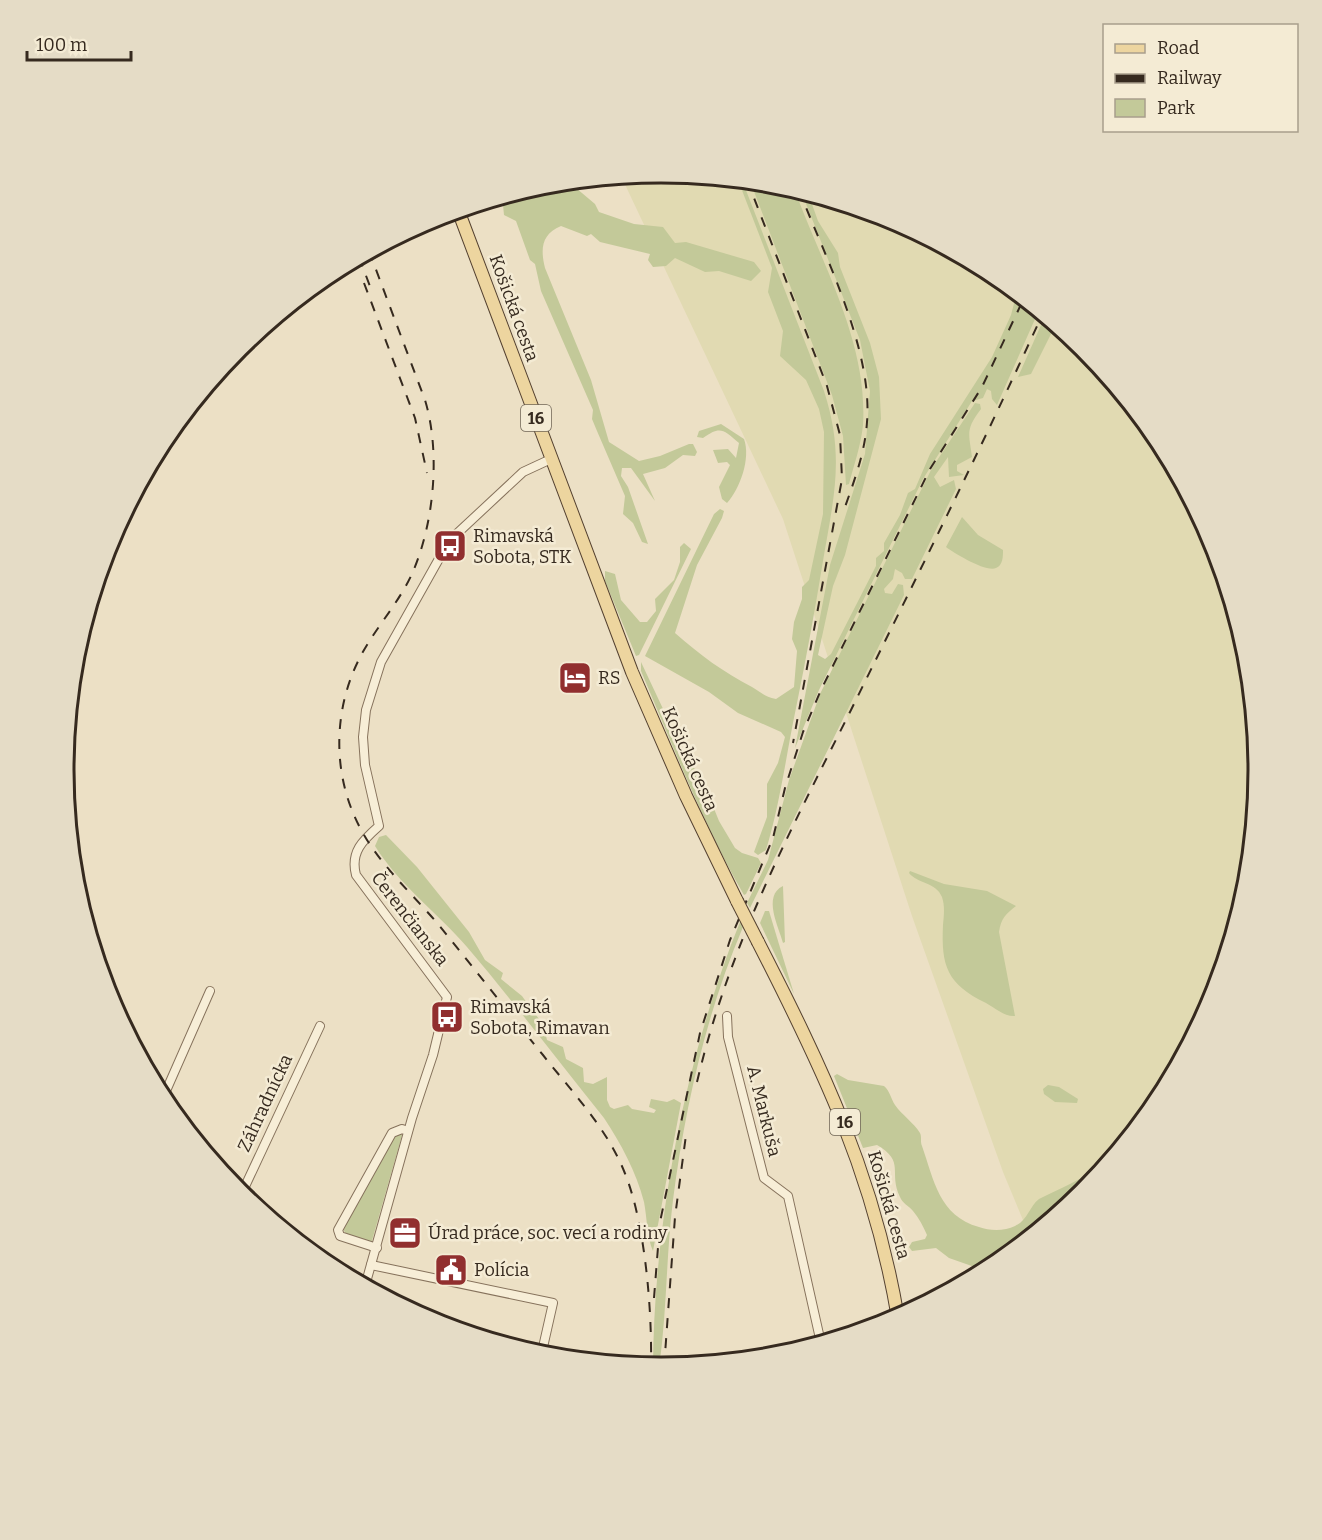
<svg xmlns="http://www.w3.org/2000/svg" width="1322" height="1540" font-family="Bitter,serif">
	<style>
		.farmland { fill: #e1dab2 }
		.green { fill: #c3c999 }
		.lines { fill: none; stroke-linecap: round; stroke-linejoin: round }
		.minor-casing { stroke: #86725c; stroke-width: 10 }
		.primary-casing { stroke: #544130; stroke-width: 14 }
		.minor { stroke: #f7eed7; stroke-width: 8 }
		.primary { stroke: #edd59f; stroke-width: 12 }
		.rail { stroke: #362a1f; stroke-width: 2; stroke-dasharray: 10 10; stroke-linecap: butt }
		.primary-bridge-casing { stroke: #544130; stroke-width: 14; stroke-linecap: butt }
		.primary-bridge { stroke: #edd59f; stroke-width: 12 }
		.labels { text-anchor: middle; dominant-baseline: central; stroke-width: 5; stroke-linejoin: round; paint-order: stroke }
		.shield { fill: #f4ebd4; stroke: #6f6455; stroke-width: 1.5 }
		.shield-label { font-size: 16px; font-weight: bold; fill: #362a1f }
		.street-label { font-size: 18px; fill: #362a1f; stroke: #f4ebd4 }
		.poi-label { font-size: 18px; fill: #362a1f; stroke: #f4ebd4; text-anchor: start }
		.rim { fill: none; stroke: #362a1f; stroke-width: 3 }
	</style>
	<rect width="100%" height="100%" fill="#ece0c5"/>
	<polygon class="farmland" points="661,172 778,184 890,218 994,273 1084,347 1158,438 1214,541 1248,654 1259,770 1247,887 1213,999 1158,1103 1084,1193 1030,1237 1003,1172 912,916 783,519 621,176"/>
	<g class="green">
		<path d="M577 180 576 188 595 204 599 212 634 224 663 227 675 243 686 242 754 262 761 271 751 281 719 271 705 272 675 258 666 266 653 267 648 260 650 254 600 242 591 234 587 236 561 226C542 234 540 248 545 268L591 380 609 442 639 461 660 456 689 444H693L697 452 695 456 683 455 665 468 643 474 655 501 631 468H622L621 476 628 487 648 544 642 542 633 523 623 514 625 496 597 431 592 419 593 410 541 291 535 264 530 260 516 221 504 215 503 205 496 198 545 183Z"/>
		<path d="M738 180H742L824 391C845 456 834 496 823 561 815 610 806 659 796 708 786 756 780 804 766 850L758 855 754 852 767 817V784L778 763 785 737 781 732 738 713 709 692 645 656 714 514 720 509 724 511 722 518 697 565 675 633C700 655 723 672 752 687 762 693 765 697 776 699L794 687 797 651 792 639 794 622 802 599V587L809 580 823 514 824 432 819 409 806 380 780 356 783 331 768 292 772 268Z"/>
		<path d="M750 181 794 188C822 265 868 342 863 425 861 445 854 465 849 484L846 485 843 436 832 395Z"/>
		<polygon points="801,191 808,193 818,221 838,253 840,267 870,343 879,377 881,419 845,555 833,586 818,655 825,659 831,654 876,566 876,558 884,551 884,543 900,515 908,493 915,489 930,454 992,357 1011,315 1017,292 1039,310 997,405 992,399 991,391 987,389 983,398 972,401 923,479 819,690 795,748 830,565 865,454 870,391 860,340"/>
		<polygon points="1045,316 1056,324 1031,374 1018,377"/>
		<path d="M975 403 980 404 981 409C965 430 969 433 972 457L957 465V471L964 475 949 477 948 457 934 477 940 487 954 480 956 489 912 579H905L902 573 895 569 893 579 884 589 885 593 892 594 898 584 903 585 904 595 750 908 747 903 768 860 789 780 820 694 932 468Z"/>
		<path d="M721 424 744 439C751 458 740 489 727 503L722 499 719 487 730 465 727 462 718 463 713 450 728 449 736 458 739 443C723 429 720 426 703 438L697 437 699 431Z"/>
		<path d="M962 517 978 535 1003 550C1003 557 1003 565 996 568 987 573 954 553 946 547Z"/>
		<polygon points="684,543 691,549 639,655 636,656 605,581 605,571 615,574 621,600 640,622 647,622 656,611 655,599 674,580 680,562 680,547"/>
		<path d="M641 662 680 745 704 784 719 821 735 848 742 853 758 858 761 863 746 894 744 895C703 824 673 746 641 671Z"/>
		<path d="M386 835 417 867 469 932 485 960 503 973 501 979 522 996 527 1003V1010H532L543 1024 547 1040 563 1047 566 1059 583 1068 584 1082 593 1084 607 1077V1100L610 1107 614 1109 628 1105 632 1109 654 1113 656 1110 649 1107 651 1099 667 1102 674 1099 681 1103 653 1251C647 1238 647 1217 644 1202 636 1171 621 1144 604 1118 558 1061 514 1002 467 947 437 912 399 885 375 846L379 837Z"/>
		<path d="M910 871 944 884 987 891 1016 906C1006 914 1001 918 999 932L1015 1016C1005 1017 995 1008 986 1003 947 984 941 966 943 925 944 915 945 906 942 897 936 882 918 884 909 873Z"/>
		<path d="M783 886 785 942 783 943C779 927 762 896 783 886Z"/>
		<polygon points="765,911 769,911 794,994 760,923"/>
		<path d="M740 922 743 927C706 1014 685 1107 673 1200 666 1256 667 1312 659 1368L653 1367C654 1220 685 1058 740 922Z"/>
		<path d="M837 1074 848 1080 884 1086C890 1091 891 1099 895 1105 902 1115 914 1123 920 1133 922 1137 920 1142 922 1146 934 1180 939 1216 979 1227 990 1231 1005 1231 1015 1226 1028 1220 1029 1207 1039 1199 1084 1177 1111 1169 1134 1121L1147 1115 1084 1193 986 1271 949 1258 936 1248 912 1251 909 1247 912 1242 925 1239 927 1235C923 1226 919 1218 913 1211 909 1206 902 1203 900 1197 888 1172 906 1162 877 1145L863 1148 834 1076Z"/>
		<polygon points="1048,1085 1059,1087 1078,1099 1077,1103 1055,1102 1044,1094 1043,1089"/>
		<polygon points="403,1132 371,1244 348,1236 344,1231 344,1224 395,1136"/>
	</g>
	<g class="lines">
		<defs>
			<g id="minor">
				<polyline points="727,1016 728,1037 764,1178 788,1196 821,1343"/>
				<polyline points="162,1100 210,991"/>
				<polyline points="241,1195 320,1026"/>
				<polyline points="377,1248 340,1236 338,1230 392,1133 402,1129 408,1131"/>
				<polyline points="371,1265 553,1303 541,1356"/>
				<path d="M365 1286 412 1118 433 1055 447 997 356 875C350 852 363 840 379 826L365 765 363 737 366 710 381 662 449 541 523 472 551 459"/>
			</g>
			<g id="primary">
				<polyline points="458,210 632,672 686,796 737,901"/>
				<path d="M758 942C823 1069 874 1175 898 1318"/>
			</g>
		</defs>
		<use href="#minor" class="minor-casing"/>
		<use href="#primary" class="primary-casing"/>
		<use href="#minor" class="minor"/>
		<use href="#primary" class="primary"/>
		<g class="rail">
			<polyline points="747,180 827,386 840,435 842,479 793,743"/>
			<path d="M799 190C825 257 873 350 867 422 865 453 854 481 844 510"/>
			<path d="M369 251 425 400C441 453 434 526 411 576 399 601 381 622 367 645 339 690 332 746 347 796 364 852 402 882 438 924 473 967 508 1012 543 1055 572 1092 606 1127 624 1171 645 1221 652 1309 651 1363"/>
			<polyline points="359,257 371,289"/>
			<polyline points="364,283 415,418 427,473"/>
			<path d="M697 1082C729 946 789 833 851 710 916 578 982 447 1043 313"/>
			<polyline points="654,1298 660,1222 700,1033 730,940 773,838 785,788 803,732 821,690 930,469 982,387 1024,298"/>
			<polyline points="664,1368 675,1217 686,1135"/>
		</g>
		<defs>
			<polyline id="primary-bridge" points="737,901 758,942"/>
		</defs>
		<use href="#primary-bridge" class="primary-bridge-casing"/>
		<use href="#primary-bridge" class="primary-bridge"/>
	</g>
	<defs>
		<symbol id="bus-square" viewBox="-11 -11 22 22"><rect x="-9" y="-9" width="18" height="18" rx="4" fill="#912f2f" stroke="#f4ebd4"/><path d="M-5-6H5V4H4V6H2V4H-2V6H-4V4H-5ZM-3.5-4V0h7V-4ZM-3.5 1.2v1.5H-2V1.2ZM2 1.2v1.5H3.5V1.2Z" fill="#fff"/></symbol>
		<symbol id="hotel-square" viewBox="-11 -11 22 22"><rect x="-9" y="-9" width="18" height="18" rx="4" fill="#912f2f" stroke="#f4ebd4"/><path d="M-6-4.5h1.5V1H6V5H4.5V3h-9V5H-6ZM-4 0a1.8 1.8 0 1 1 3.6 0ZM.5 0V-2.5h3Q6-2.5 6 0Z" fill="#fff"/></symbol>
		<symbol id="office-square" viewBox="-11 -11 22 22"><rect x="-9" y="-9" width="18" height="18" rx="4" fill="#912f2f" stroke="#f4ebd4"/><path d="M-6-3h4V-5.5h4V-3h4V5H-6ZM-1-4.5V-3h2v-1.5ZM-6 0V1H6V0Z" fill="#fff"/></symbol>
		<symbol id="civic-square" viewBox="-11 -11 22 22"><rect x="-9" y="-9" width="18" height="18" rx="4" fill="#912f2f" stroke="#f4ebd4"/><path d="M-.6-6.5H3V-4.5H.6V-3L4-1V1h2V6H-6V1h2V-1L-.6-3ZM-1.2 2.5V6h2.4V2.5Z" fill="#fff"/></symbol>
	</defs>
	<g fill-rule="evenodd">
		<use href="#bus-square" x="431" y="527" width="38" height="38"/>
		<use href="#hotel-square" x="556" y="659" width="38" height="38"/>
		<use href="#bus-square" x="428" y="998" width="38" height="38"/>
		<use href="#office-square" x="386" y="1214" width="38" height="38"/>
		<use href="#civic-square" x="432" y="1251" width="38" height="38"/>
	</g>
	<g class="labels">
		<g class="shield">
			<rect x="521" y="405" width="30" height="26" rx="4.5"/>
			<rect x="830" y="1109" width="30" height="26" rx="4.5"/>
		</g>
		<g class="shield-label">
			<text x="536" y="418">16</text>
			<text x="845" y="1122">16</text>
		</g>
		<g class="street-label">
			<text transform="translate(514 308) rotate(70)">Košická cesta</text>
			<text transform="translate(690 759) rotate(66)">Košická cesta</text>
			<text transform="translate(410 919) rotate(52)">Čerenčianska</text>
			<text transform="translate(265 1103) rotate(-65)">Záhradnícka</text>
			<text transform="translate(764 1111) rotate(76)">A. Markuša</text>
			<text transform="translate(889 1205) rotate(74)">Košická cesta</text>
		</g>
		<g class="poi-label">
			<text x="473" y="536">Rimavská<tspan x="473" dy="21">Sobota, STK</tspan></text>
			<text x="598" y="678">RS</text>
			<text x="470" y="1007">Rimavská<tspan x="470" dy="21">Sobota, Rimavan</tspan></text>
			<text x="428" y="1233">Úrad práce, soc. vecí a rodiny</text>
			<text x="474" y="1270">Polícia</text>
		</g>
	</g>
	<path d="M0 0H1322V1540H0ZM74 770a587 587 0 1 1 1174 0a587 587 0 1 1-1174 0Z" fill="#e5dcc6" fill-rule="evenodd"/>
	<path class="rim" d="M74 770a587 587 0 1 1 1174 0a587 587 0 1 1-1174 0Z"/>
	<rect x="1103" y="24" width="195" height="108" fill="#f4ebd4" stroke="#a89e8c" stroke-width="1.5"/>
	<rect x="1115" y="44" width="30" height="9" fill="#edd59f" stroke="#a89e8c" stroke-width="1.5"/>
	<text x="1157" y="54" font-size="18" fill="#362a1f">Road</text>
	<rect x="1115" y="74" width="30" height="9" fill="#362a1f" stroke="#a89e8c" stroke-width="1.5"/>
	<text x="1157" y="84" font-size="18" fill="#362a1f">Railway</text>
	<rect x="1115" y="99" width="30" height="18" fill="#c3c999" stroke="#a89e8c" stroke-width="1.5"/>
	<text x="1157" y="114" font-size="18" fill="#362a1f">Park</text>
	<path d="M27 51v9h104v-9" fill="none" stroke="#362a1f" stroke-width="3"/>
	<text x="36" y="51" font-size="18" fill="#362a1f" stroke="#f4ebd4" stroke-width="4.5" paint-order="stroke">100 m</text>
</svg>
